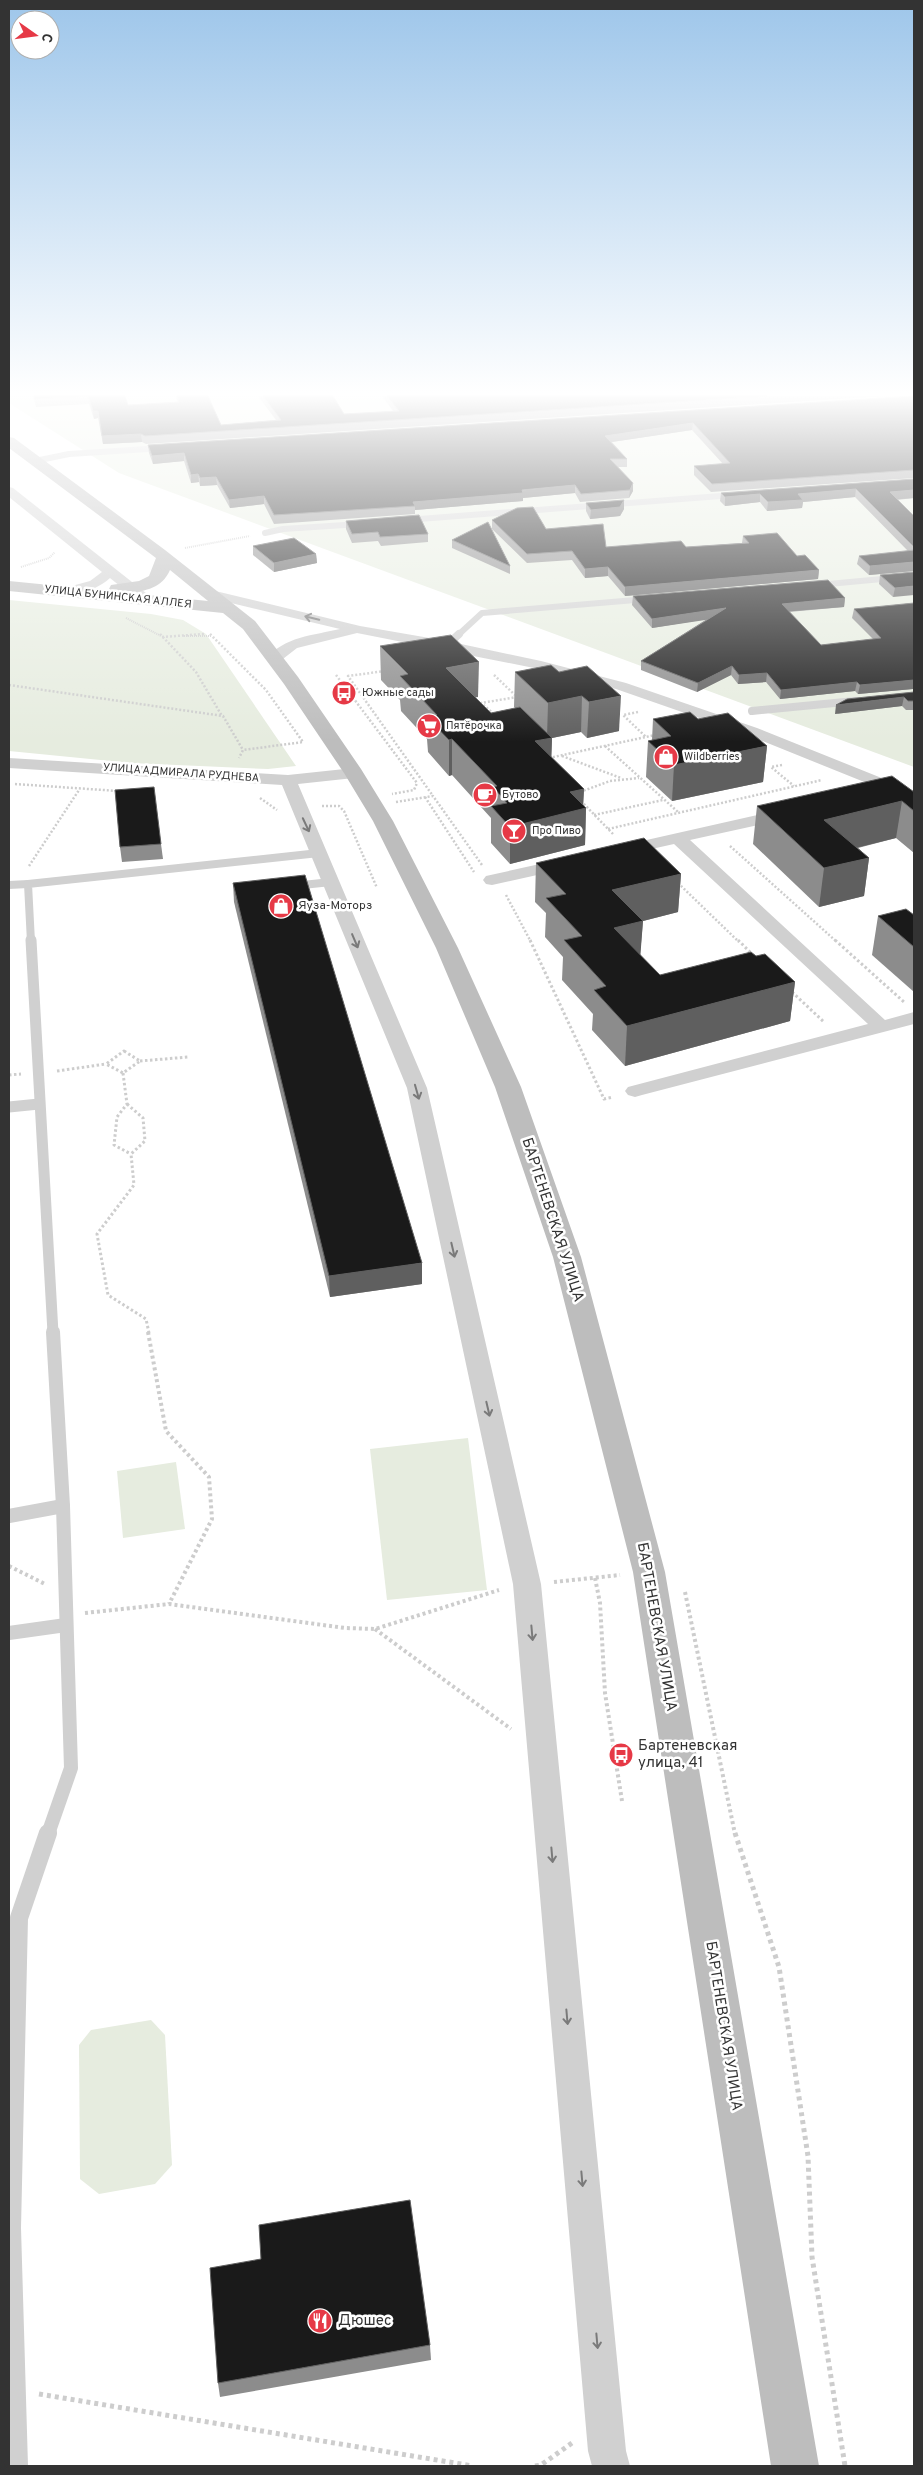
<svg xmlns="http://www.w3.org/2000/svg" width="923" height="2475" font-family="Overpass,sans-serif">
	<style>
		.green { fill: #e6ecdf }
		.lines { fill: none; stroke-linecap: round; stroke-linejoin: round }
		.path-far4 { stroke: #cdcdcd; stroke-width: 2; stroke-dasharray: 1 1; stroke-linecap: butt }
		.path-far3 { stroke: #cdcdcd; stroke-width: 2.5; stroke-dasharray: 2 2; stroke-linecap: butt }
		.path-far2 { stroke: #cdcdcd; stroke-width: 3; stroke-dasharray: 2.5 2.5; stroke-linecap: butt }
		.path-far1 { stroke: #cdcdcd; stroke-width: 4; stroke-dasharray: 3 3; stroke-linecap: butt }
		.path { stroke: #cdcdcd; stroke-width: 5; stroke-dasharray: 4 4; stroke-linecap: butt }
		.lane-far4 { stroke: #d0d0d0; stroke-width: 6 }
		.lane-far3 { stroke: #d0d0d0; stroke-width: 8 }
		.lane-far2 { stroke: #d0d0d0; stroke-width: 11 }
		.lane-far1 { stroke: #d0d0d0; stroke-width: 14 }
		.lane { stroke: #d0d0d0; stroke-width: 18 }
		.street { fill: #d0d0d0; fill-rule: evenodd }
		.secondary { fill: #bdbdbd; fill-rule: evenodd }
		.wall { fill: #8c8c8c }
		.shaded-wall { fill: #5f5f5f }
		.building { fill: #1a1a1a; stroke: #5f5f5f }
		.oneway { stroke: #7a7a7a }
		.labels { text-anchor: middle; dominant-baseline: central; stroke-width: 5; stroke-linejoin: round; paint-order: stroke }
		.far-street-label { font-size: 11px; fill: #333; stroke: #fff }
		.far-poi-label { font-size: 11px; fill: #333; stroke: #fff; text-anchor: start }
		.poi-label { font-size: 12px; fill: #333; stroke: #fff; text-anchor: start }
		.near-street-label { font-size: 15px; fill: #333; stroke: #fff }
		.near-poi-label { font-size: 15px; fill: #333; stroke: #fff; text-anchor: start }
	</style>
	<rect width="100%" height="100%" fill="#fff"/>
	<g class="green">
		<polygon points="9,396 914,396 914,767 119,473 9,403"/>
		<polygon points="9,600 151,614 183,620 206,634 296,766 268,769 131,763 9,751"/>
		<polygon points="468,1438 487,1590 387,1600 370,1449"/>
		<polygon points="176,1462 185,1529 123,1538 117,1471"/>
		<polygon points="151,2020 165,2035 172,2165 155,2184 99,2194 80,2179 79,2045 91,2030"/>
	</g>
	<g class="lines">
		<g class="path-far4">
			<polyline points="185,548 250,536"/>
			<polyline points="21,567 49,558 55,552"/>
			<polyline points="126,618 161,636"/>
			<polyline points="184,636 212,636"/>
		</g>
		<g class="path-far3">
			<polyline points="160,634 196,672 222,716"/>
			<polyline points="210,634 266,690 303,742 243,750"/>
			<polyline points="162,637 204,634"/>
			<polyline points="385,671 348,676 433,796"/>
			<polyline points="336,675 417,783 414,790 392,794"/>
			<polyline points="494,675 515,695"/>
			<polyline points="9,685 223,716 243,750 239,758"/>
			<polyline points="638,712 623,715 646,737"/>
			<polyline points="494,714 481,703 517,697"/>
			<polyline points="605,746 678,812"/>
			<polyline points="562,756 621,778"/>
			<polyline points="549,758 655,735"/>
			<polyline points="782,765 771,767 794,786"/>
			<polyline points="15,784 118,791"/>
			<polyline points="580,792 610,781 639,778"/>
			<polyline points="425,797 474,872"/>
			<polyline points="260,798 277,810"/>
			<polyline points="581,801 613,834"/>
			<polyline points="396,802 433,796 482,865"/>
			<polyline points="322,806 339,806 344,811 377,888"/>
			<polyline points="594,815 663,800"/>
			<polyline points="608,829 822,780"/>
			<polyline points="730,846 837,942"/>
			<polyline points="29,866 79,790"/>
			<polyline points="678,883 739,942"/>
			<polyline points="506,895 531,942"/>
		</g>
		<g class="path-far2">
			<polyline points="530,940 604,1099 613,1097"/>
			<polyline points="738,940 751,953"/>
			<polyline points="835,940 904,1002"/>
			<polyline points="792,992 824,1022"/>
			<polygon points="124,1051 140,1061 123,1073 106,1064"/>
			<polyline points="140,1061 188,1057"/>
			<polyline points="57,1071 106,1064"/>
			<polyline points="123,1073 127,1104 117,1117 114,1145 131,1154"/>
			<polyline points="9,1075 21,1074"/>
			<polyline points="127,1104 143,1118 145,1141 131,1154 134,1185 97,1234 108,1295 146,1319 149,1333"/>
		</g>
		<g class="path-far1">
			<polyline points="148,1332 166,1431 209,1477 212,1519 169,1604"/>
			<polyline points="9,1566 45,1584"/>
			<polyline points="595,1578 600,1603 605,1693 622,1801"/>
			<polyline points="554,1582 620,1575"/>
			<polyline points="685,1592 735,1834"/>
			<polyline points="85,1613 169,1604 345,1628 375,1629 499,1590"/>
			<polyline points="375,1629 511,1729"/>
		</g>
		<g class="path">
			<polyline points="735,1833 779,1967 808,2156 812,2257 845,2466"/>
			<polyline points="39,2394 473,2466"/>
			<polyline points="535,2466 541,2465 572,2443"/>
		</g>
		<g class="lane-far4">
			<polyline points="35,461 69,454 163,448"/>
			<polyline points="406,520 734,495"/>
			<polyline points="265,533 283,529 360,524"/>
			<polyline points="818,585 914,576"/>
			<polyline points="457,636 482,613 647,599"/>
		</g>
		<g class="lane-far3">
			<polyline points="447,645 459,634"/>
			<polyline points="752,711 855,701"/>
			<polyline points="9,885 28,884"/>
			<polyline points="293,886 331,882"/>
			<polyline points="31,942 28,884 319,853"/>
		</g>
		<g class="lane-far2">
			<polyline points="31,940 53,1333"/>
			<polyline points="9,1107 39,1104"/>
		</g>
		<g class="lane-far1">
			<polyline points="9,1516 63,1506"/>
			<polyline points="9,1633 66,1625"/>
			<polyline points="48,1834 71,1768 63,1506 53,1332"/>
		</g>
		<polyline class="lane" points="19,2466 12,2228 19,1918 48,1833"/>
		<g class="street">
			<path d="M9 487 13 488 151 597 153 600 151 603H141L110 578C100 587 82 596 68 593L66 590 68 587 90 581 102 572 9 497Z"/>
			<path d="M207 589 360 626 447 641 541 661 626 683 757 728 914 791V802L745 734 616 689 539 669 357 633 297 648 279 662H269L267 659C282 637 315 635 340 629L202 596 200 593Z"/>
			<polygon points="9,758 288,775 354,768 360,770 362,773 360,776 354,778 298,784 427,1088 541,1584 626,2451 630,2466 592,2466 588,2451 513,1584 407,1088 282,785 9,768"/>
			<polygon points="784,809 790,810 792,814 790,818 690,840 885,1020 914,1012 914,1024 642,1095 635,1097 628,1095 625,1091 628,1087 868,1024 674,844 620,856 614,855 611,851 614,847 620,846"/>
			<polygon points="567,858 573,859 576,863 573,867 492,885 486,884 483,880 486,876"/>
		</g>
		<path class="secondary" d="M9 437 14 438 165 550 255 621 298 677 361 769 393 821 458 948 521 1087 581 1257 665 1572 819 2466H771L633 1572 553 1257 495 1087 436 948 373 821 344 773 284 684 243 629 223 613 9 591V581L110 591 109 589 111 585 139 581 149 576 156 558 9 448ZM170 570 208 601 128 593C146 591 162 588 170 570Z"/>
	</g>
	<g class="wall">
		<polygon points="33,396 125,396 128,405 177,402 176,396 208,396 221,425 276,420 258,396 333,396 344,414 393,411 382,396 884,396 146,444 142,442 103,444 98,418 94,419 89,404 36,407"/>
		<polygon points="914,396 914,478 711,492 694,475 694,466 723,464 692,430 612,442 627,459 627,467 618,467 633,483 633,491 629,498 580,502 575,493 523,498 523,501 415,510 415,514 274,524 264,504 230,508 217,485 200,486 199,482 191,483 184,461 153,464 149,453 148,445"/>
		<polygon points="914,479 914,498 897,500 914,516 914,571 869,575 857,564 859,556 908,551 855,497 803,502 802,508 767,511 760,502 725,506 720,501 721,493"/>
		<polygon points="586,503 624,509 620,516 590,519 586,511"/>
		<polygon points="492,520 546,529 606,547 686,547 742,543 743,536 797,556 819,570 818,579 625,596 608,576 585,578 572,560 527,563 492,529"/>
		<polygon points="346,521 428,534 428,542 381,546 378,541 352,543 346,529"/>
		<polygon points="452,540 510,566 510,574 452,548"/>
		<polygon points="253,546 316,554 317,563 274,572 253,555"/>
		<polygon points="914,572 893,597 879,584 880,575"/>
		<polygon points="633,596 845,598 844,607 789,612 821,645 873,639 852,618 854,609 914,603 914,690 913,689 858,694 855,691 780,699 766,682 738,684 731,675 697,692 641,670 641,661 707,619 652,628 632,605"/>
		<polygon points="380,646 478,697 475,697 491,713 515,708 514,707 515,672 551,665 619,731 587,738 581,732 552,738 551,757 584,789 583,805 586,808 585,845 510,864 491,843 491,818 452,775 449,776 428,752 427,739 401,711 400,700 381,680"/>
		<polygon points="914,692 914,710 906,710 902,706 835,714"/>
		<polygon points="653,719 698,719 767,746 763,782 672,801 646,777 648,741 652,740"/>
		<polygon points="914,792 914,853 896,838 858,848 869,858 864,896 819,907 753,844 757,806"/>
		<polygon points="161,844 163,859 122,862 120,847"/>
		<polygon points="536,863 681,874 678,912 643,921 640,955 660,975 756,956 795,982 790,1021 625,1066 592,1030 593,1014 562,980 563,957 545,937 546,913 535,902"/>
		<polygon points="233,883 422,1284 330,1297 234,902"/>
		<polygon points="914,915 914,992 872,955 878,916"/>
		<polygon points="430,2345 431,2360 220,2397 218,2383"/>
	</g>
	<g class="shaded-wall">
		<polygon points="93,411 98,411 98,418 94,419"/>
		<polygon points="693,423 692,430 605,443 605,436"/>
		<polygon points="141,434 142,442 103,444 102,436"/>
		<polygon points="184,453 184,461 153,464 152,456"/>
		<polygon points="198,474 199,482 191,483 191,475"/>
		<polygon points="216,477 217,485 200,486 200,478"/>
		<polygon points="633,483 633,491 629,498 630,490"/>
		<polygon points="575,485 575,493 523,498 523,501 415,510 415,506 413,502"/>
		<polygon points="856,489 855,497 803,502 802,508 767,511 768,502 798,494"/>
		<polygon points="914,490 914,498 889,500 890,492"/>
		<polygon points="760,494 760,502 725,506 725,497"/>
		<polygon points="264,496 264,504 230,508 229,500"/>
		<polygon points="624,500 624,509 620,516 590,519 591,510"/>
		<polygon points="316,554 317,563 274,572 274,563"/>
		<polygon points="914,562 914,571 869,575 870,566"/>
		<polygon points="608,567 608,576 585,578 585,569"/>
		<polygon points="819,570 818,579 625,596 625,587"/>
		<polygon points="914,586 914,595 893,597 895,588"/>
		<polygon points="845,598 844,607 781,612 782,604"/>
		<polygon points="726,608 725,617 652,628 652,619"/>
		<polygon points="479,662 478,697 446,703 446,668"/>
		<polygon points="732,666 731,675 697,692 698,683"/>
		<polygon points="767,673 766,682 738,684 739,675"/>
		<polygon points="914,680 913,689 858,694 860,685"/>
		<polygon points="857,682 855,691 780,699 781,690"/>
		<polygon points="582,696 581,732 552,738 551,773 535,741 547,738 548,703"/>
		<polygon points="621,696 619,731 587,738 589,702"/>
		<polygon points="904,697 902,706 835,714 836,705"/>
		<polygon points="452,739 452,775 449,776 449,740"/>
		<polygon points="767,746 763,782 672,801 674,765"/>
		<polygon points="584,789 583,808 586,808 585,845 510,864 510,827 570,792"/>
		<polygon points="902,801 896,838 819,857 824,820"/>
		<polygon points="869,858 864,896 819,907 824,868"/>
		<polygon points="681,874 678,912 643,921 640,960 612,967 612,890"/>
		<polygon points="795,982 790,1021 625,1066 627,1026"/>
		<polygon points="422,1263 422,1284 330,1297 329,1276"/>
	</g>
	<g class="building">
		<polygon points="34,396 125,396 128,405 179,402 177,396 208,396 221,425 281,420 263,396 333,396 344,414 399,411 387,396 767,396 145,436 141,434 102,436 98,411 93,411 88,396 35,399"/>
		<polygon points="914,396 914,470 712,484 694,466 730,463 693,423 605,436 627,459 610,459 633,483 630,490 581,494 575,485 522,490 523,493 413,502 415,506 274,515 264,496 229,500 216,477 200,478 198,474 191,475 184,453 152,456 148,445"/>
		<polygon points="914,479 914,490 890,492 914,516 914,547 856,489 798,494 803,500 768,502 760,494 725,497 721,493"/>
		<polygon points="624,500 620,507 591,510 586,503"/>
		<polygon points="533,507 546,529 603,524 606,547 681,541 686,547 749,543 743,536 777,533 797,556 805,555 819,570 625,587 608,567 585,569 572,551 527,554 492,520 517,508"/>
		<polygon points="419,515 428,534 380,537 378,532 352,534 346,521"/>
		<polygon points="488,522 510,566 452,540"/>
		<polygon points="294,538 316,554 274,563 253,546"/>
		<polygon points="914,550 914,562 870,566 859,556"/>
		<polygon points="914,572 914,586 895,588 880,575"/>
		<polygon points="828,580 845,598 782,604 821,645 881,638 854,609 914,603 914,680 860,685 857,682 781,690 767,673 739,675 732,666 698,683 641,661 726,608 652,619 633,596"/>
		<polygon points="451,635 479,662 446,668 491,713 520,707 552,738 535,741 584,789 570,792 586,808 510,827 491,806 507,803 493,787 497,786 452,739 449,740 427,717 437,715 400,676 408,674 380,646"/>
		<polygon points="551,665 559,672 587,666 621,696 589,702 582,696 548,703 515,672"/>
		<polygon points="914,692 914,701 908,701 904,697 836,705 847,699"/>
		<polygon points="690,712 698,719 728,713 767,746 674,765 648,741 671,736 653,719"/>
		<polygon points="892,776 914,792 914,811 902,801 824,820 869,858 824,868 757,806"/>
		<polygon points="154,787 161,844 120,847 115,790"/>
		<polygon points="644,838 681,874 612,890 643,921 614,928 660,975 751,952 756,956 765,954 795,982 627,1026 594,990 606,986 564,940 582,936 546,898 566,894 536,863"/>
		<polygon points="305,875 422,1263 329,1276 233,883"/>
		<polygon points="906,909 914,915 914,947 878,916"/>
		<polygon points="410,2200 430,2345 218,2383 210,2268 261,2259 259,2225"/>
	</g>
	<defs><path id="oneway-shaft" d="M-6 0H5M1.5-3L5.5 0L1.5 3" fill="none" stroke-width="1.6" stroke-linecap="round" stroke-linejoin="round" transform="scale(1.25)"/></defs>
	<g class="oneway">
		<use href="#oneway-shaft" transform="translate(312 618) rotate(-166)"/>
		<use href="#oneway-shaft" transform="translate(306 825) rotate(65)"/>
		<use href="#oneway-shaft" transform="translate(355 941) rotate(67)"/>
		<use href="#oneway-shaft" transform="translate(417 1092) rotate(74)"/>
		<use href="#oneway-shaft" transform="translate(453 1250) rotate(77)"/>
		<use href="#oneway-shaft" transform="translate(488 1409) rotate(77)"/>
		<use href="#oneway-shaft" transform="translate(532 1633) rotate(85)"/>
		<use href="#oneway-shaft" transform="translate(552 1855) rotate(85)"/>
		<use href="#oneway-shaft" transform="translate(567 2017) rotate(85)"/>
		<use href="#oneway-shaft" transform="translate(582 2179) rotate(85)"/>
		<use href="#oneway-shaft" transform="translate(597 2341) rotate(85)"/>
	</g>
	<linearGradient id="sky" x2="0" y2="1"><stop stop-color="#9ec6ea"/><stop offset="0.53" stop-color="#fff"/><stop offset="1" stop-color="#fff" stop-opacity="0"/></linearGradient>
	<rect width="923" height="742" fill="url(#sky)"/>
	<defs>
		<symbol id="bus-disc" viewBox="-11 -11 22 22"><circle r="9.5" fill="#e63946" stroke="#fff"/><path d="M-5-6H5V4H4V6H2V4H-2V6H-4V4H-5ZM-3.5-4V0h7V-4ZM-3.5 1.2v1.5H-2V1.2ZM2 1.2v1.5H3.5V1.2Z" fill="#fff"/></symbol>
		<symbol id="supermarket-disc" viewBox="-11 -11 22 22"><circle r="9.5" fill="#e63946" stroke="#fff"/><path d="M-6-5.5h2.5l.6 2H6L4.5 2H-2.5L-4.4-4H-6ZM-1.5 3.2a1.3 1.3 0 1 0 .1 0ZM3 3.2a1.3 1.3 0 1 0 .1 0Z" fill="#fff"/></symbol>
		<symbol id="shop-disc" viewBox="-11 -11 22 22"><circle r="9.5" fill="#e63946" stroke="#fff"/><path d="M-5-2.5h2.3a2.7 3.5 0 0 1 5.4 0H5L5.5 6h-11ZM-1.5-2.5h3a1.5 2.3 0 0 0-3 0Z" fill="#fff"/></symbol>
		<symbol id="cafe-disc" viewBox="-11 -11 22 22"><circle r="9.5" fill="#e63946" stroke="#fff"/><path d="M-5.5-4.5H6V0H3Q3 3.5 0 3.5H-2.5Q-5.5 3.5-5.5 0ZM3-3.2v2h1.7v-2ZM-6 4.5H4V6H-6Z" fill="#fff"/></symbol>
		<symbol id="bar-disc" viewBox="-11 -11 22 22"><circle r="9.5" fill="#e63946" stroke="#fff"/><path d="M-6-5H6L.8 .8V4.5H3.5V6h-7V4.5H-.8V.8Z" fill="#fff"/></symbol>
		<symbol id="restaurant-disc" viewBox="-11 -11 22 22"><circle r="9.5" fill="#e63946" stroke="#fff"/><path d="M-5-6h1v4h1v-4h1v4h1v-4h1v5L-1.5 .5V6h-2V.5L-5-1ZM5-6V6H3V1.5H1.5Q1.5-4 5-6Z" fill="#fff"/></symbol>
	</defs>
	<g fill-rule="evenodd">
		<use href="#bus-disc" x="330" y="679" width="28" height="28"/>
		<use href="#supermarket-disc" x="415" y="712" width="28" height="28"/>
		<use href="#shop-disc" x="652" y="743" width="28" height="28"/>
		<use href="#cafe-disc" x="471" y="781" width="28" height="28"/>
		<use href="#bar-disc" x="500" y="817" width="28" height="28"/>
		<use href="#shop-disc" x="267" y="892" width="28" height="28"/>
		<use href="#bus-disc" x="607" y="1741" width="28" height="28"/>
		<use href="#restaurant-disc" x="306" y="2307" width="28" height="28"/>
	</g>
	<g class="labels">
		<g class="far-street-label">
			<text transform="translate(118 597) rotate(6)">УЛИЦА БУНИНСКАЯ АЛЛЕЯ</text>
			<text transform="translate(181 773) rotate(4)">УЛИЦА АДМИРАЛА РУДНЕВА</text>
		</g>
		<g class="far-poi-label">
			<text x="362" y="693">Южные сады</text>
			<text x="446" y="726">Пятёрочка</text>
			<text x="684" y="757">Wildberries</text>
			<text x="502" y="795">Бутово</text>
			<text x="532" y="831">Про Пиво</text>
		</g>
		<g class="poi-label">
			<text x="298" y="906">Яуза-Моторз</text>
		</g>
		<g class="near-street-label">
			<text transform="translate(552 1220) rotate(72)">БАРТЕНЕВСКАЯ УЛИЦА</text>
			<text transform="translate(656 1627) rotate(80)">БАРТЕНЕВСКАЯ УЛИЦА</text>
			<text transform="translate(723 2026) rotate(81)">БАРТЕНЕВСКАЯ УЛИЦА</text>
		</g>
		<g class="near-poi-label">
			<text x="638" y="1746">Бартеневская<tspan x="638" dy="17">улица, 41</tspan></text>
			<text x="338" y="2321">Дюшес</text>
		</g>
	</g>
	<rect width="923" height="2475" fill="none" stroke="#333333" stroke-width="20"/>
	<g transform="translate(35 35) rotate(104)"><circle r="24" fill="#ffffff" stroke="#adadad"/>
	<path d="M0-4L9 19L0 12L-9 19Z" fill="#e63946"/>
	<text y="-8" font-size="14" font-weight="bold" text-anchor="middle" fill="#333333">С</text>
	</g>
</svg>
